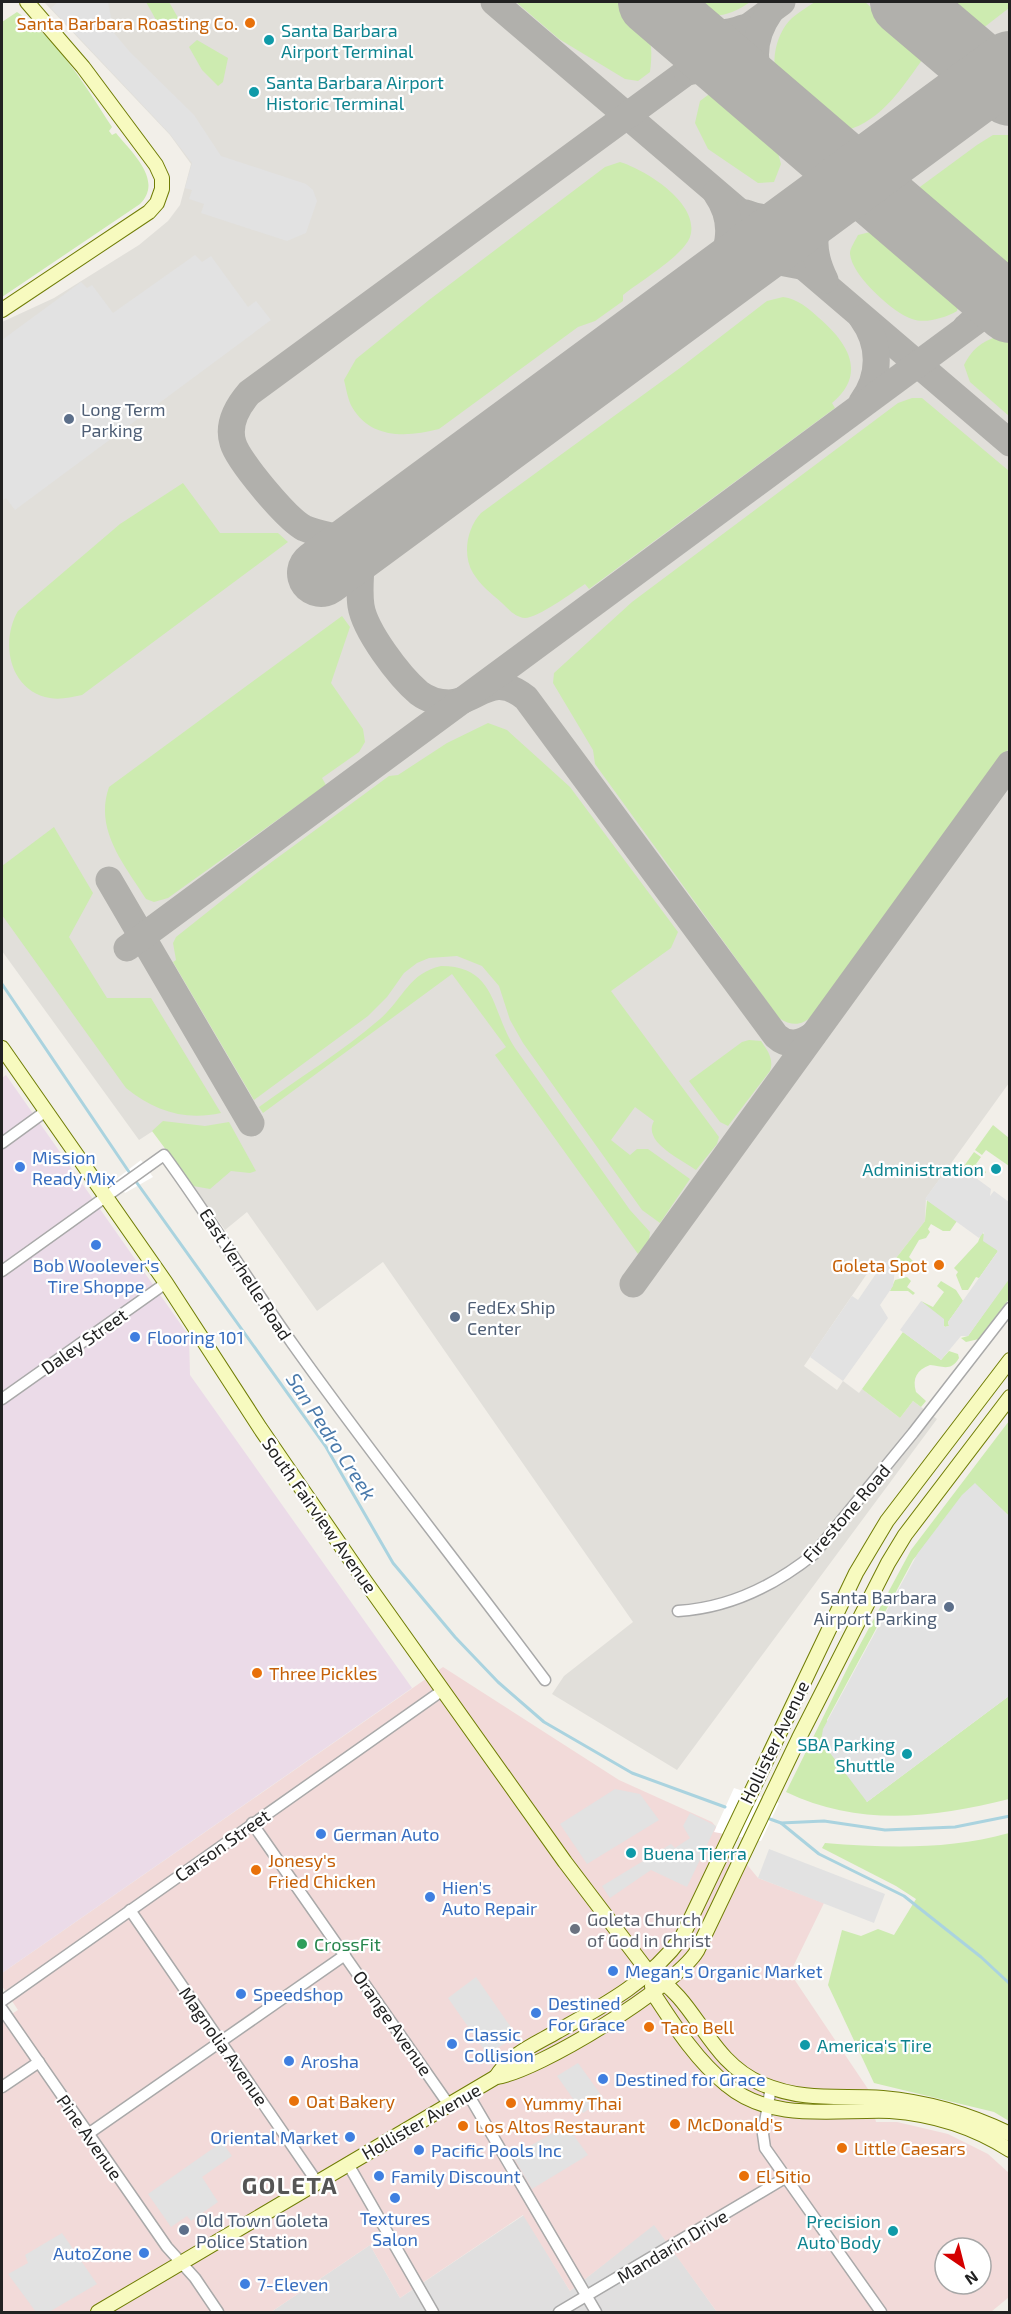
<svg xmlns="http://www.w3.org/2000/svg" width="1011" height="2314" font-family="'Exo 2',sans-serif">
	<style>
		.residential { fill: #e0dfdf }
		.commercial { fill: #f2dad9; fill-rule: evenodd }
		.industrial { fill: #ebdbe8 }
		.airport { fill: #e1dfda }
		.grass { fill: #cdebb0 }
		.parking { fill: #e2e2e2 }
		.pier { fill: #fff }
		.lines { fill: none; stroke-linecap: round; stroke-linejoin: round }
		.stream { stroke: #aad3df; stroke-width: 3 }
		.taxiway { stroke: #b1b0ac; stroke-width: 27 }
		.runway { stroke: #b1b0ac; stroke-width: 68 }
		.street-casing { stroke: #a9a9a9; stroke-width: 13 }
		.secondary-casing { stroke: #707d05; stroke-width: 16 }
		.street { stroke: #fff; stroke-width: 10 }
		.secondary { stroke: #f7fabf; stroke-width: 14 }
		.food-dot { fill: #e8710a; stroke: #fff; stroke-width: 2 }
		.culture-dot { fill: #0f9aa8; stroke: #fff; stroke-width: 2 }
		.service-dot { fill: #5c6f8a; stroke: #fff; stroke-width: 2 }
		.shop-dot { fill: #3f7fe0; stroke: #fff; stroke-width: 2 }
		.worship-dot { fill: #6b7280; stroke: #fff; stroke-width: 2 }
		.leisure-dot { fill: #2e9e5b; stroke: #fff; stroke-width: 2 }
		.labels { text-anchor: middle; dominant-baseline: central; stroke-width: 4.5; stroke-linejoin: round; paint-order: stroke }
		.food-label { font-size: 18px; fill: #c56008; stroke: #fff; text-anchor: start }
		.culture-label { font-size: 18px; fill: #0d838f; stroke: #fff; text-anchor: start }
		.service-label { font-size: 18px; fill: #4e5e75; stroke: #fff; text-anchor: start }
		.shop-label { font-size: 18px; fill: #366cbe; stroke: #fff; text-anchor: start }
		.street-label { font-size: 18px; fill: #222; stroke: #fff }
		.worship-label { font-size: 18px; fill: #5b616d; stroke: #fff; text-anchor: start }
		.leisure-label { font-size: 18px; fill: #27864d; stroke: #fff; text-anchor: start }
		.water-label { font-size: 20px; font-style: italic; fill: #4a7aab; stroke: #fff }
		.district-label { font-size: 24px; font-weight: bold; letter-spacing: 1.5px; fill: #555; stroke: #fff }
	</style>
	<rect width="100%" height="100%" fill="#f2efe9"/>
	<polygon class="residential" points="524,2215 570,2291 654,2224 717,2312 271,2312 370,2245 400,2298"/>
	<path class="commercial" d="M443 1667 619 1780 712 1822 758 1878 824 1903 790 1973 868 2089 876 2122H897L948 2134 988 2154 1009 2173V2297L991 2312H717L654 2225 570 2291 523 2215 400 2298 370 2245 271 2312H2V2020L18 2010 2 1986V1973ZM945 2248H981V2284H945Z"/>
	<polygon class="industrial" points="6,1075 189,1336 190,1375 412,1688 2,1973 2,1078"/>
	<polygon class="airport" points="44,2 1009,2 1009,1083 926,1198 925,1221 893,1262 875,1262 804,1366 837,1390 843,1381 859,1393 862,1389 900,1418 913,1401 937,1419 677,1770 552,1694 564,1676 633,1622 383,1262 317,1311 247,1212 225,1230 153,1131 139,1140 2,951 2,322 54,298 139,245 168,221 180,205 191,164 170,135"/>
	<g class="grass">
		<polygon points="146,2 169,2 181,23 173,31 160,27"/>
		<path d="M516 2H618C646 25 655 33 650 72L638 81 625 79 559 39Z"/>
		<path d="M681 2H750C727 19 703 21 681 2Z"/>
		<path d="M815 2H865L925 56C905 83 882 122 846 130 834 133 822 123 813 116 804 110 791 103 784 94 768 72 773 36 792 18 799 12 807 7 815 2Z"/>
		<polygon points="943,2 1009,2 1009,8 978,32"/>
		<path d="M17 12C58 39 86 87 112 127L109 131 112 135 116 133C131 152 164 180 140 204L2 297V22Z"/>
		<polygon points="197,40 228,58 223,82 218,86 202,70 189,47"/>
		<polygon points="712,92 728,95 775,142 781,164 774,182 758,183 708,149 695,123 700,101"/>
		<polygon points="993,135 1009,135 1009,279 1001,278 911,204 913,192 977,145"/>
		<path d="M620 162C646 170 701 204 690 237 683 256 639 282 623 295V301L595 321 578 327 439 429C408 437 371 440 352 407 348 400 346 388 344 380L356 359 429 300 605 167Z"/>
		<path d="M882 229 961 296 957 311C945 318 925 324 912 319 893 313 849 273 850 252 851 247 856 239 858 235Z"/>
		<path d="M783 297C798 299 808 308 819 318 847 342 868 373 832 403L835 408 589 589 585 584C573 592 538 618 525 618 515 617 508 609 502 603 492 594 480 585 473 573 462 555 467 528 481 513L680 368 767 301Z"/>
		<path d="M1003 335 1009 340V416L970 382 964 365C973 347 984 340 1003 335Z"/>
		<path d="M912 398H922L1009 471V748L821 1008C807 1022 797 1030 779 1018L595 764 593 750 553 683 554 673 632 602 898 403Z"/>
		<path d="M183 483 220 533H278L288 542 82 695C71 697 61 700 50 698 9 691 0 642 18 611L120 524Z"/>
		<path d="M342 616 350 627 331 683 363 729 365 742 359 752 322 778 326 785 168 898 154 902 146 899C124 864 94 830 109 787Z"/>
		<path d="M488 723 507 730 570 787 678 932 671 948 611 991 719 1137 717 1144 696 1170C681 1159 642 1142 654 1121L635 1107 611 1140 630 1155 637 1149H648L690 1179 660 1223 642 1210 523 1043 510 1020 499 986 482 966 457 956 429 958 417 963 404 973 387 997 368 1016 254 1100 173 962 176 960 173 943 176 937 258 872 389 776 398 775 447 743Z"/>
		<path d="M54 827 93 893 69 937 107 998H151L221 1113C185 1121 154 1111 126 1088L2 915V866Z"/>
		<path d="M441 966C497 966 491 1012 515 1048L630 1210 650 1232 649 1240 638 1254 495 1055 506 1047 452 974 263 1113 259 1107C299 1078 343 1051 380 1019 403 999 409 973 441 966Z"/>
		<path d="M749 1040 761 1041C768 1051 774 1059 770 1071L728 1126 720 1122 689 1081 742 1042Z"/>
		<polygon points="163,1121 205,1126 229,1122 256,1171 250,1173 231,1171 210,1189 193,1186 152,1131"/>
		<polygon points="993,1125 1009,1138 1009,1166 986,1150 982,1155 975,1150"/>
		<polygon points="974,1152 981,1157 976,1164 986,1172 982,1178 964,1166"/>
		<polygon points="927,1200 957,1221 950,1231 943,1231 931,1224 928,1229 930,1232 926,1238 919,1240 909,1257 916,1264 907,1273 899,1275 893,1262 925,1221"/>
		<polygon points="982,1232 998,1251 979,1278 976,1277 968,1290 962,1290 956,1275 958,1272 954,1268 978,1242"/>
		<polygon points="907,1277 911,1281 907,1287 915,1293 913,1295 908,1291 890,1291 895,1280"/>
		<polygon points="1009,1278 1009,1299 979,1339 966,1342 961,1338 968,1336"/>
		<polygon points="941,1281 956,1290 963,1301 948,1322 949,1326 945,1327 921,1301 933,1307 944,1292 937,1286"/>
		<path d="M903 1332 941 1360 949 1351 958 1354 959 1358C951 1372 942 1366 930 1365 917 1370 912 1378 916 1392L926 1401 921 1407 913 1401 900 1418 862 1389Z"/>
		<path d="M1009 1421V1516L975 1484 913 1560 827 1720 867 1802 1009 1696V1799C933 1818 859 1827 786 1792L849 1665 911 1550Z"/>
		<path d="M1009 1833V2121L994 2112 874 2083 828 1985 842 1930 861 1936 878 1929 894 1935 916 1899 896 1886 822 1848 825 1843C888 1848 948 1850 1009 1833Z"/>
	</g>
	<g class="parking">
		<polygon points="58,2 108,2 114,33 129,51 194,115 221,156 306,184 313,190 317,201 306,233 287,241 201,213 204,204 189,199 192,190 185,188 192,163 170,134 51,8"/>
		<polygon points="195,255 202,262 211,256 248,307 256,301 271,320 15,510 6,498 2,501 2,340 81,282 87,288 92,285 113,313"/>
		<polygon points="949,1166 963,1177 965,1170 991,1189 990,1196 994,1191 1009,1202 1010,1278 968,1336 961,1336 941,1360 900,1330 921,1301 944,1319 944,1327 949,1326 948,1322 998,1251 983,1241 984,1232 979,1238 925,1199"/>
		<polygon points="884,1262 893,1262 895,1270 893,1286 880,1305 888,1318 843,1381 810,1357 852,1296 858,1300"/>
		<polygon points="975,1483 1009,1516 1009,1696 867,1802 821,1741 823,1729 918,1553 962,1495"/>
		<polygon points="615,1789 640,1794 659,1820 587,1864 560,1824"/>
		<polygon points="690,1813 716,1826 687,1887 651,1870 610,1898 602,1886 671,1844 675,1848 690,1838 683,1826"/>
		<polygon points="769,1849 885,1894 874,1923 758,1878"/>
		<polygon points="476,1977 517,2036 487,2054 448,1998"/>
		<polygon points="578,2063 604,2099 583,2113 557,2076"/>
		<polygon points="566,2125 588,2155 532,2189 513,2156"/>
		<polygon points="222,2142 232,2156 202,2177 218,2202 191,2221 187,2216 171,2227 148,2194"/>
		<polygon points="62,2233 97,2284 49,2312 36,2312 8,2274 28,2263 25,2255"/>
	</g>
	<g class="pier">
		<polygon points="141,1160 153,1177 125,1193 115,1180"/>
		<polygon points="734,1788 779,1803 761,1841 714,1832"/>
	</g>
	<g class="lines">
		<g class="stream">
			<polyline points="2,984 127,1169 326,1447 393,1563 455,1637 498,1682 544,1722 632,1773 725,1807"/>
			<polyline points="770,1819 781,1823 824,1821 885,1830 955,1827 1010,1816"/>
			<polyline points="781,1823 819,1854 904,1896 981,1957 1010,1984"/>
		</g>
		<g class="taxiway">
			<polyline points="494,2 1010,443"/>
			<path d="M782 2 249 393C237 407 227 424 233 443 238 461 287 519 304 528 322 536 344 538 363 542 362 562 358 586 361 606 365 631 399 676 419 693 427 699 439 703 449 703 478 702 492 670 526 698L776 1036C788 1047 801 1044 813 1035"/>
			<path d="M675 22C698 32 719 38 743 28"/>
			<polyline points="687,72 711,68 736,74"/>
			<path d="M765 99C754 67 749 42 770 12"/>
			<path d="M746 213C771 223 789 217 814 209"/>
			<polyline points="734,269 769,260 806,267"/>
			<path d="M963 269C977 286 989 311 966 327"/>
			<path d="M825 280C807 243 814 223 838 192"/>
			<path d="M710 286C727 254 739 226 716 193"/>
			<path d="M862 402C881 376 881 344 862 318"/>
			<polyline points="109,880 251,1123"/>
			<polyline points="127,948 1010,296"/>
			<polyline points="633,1284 1010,764"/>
		</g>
		<g class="runway">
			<polyline points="652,2 1010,309"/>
			<polyline points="904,2 1010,92"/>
			<polyline points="321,573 1010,65"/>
		</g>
		<defs>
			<g id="street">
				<polyline points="2,1143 46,1111"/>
				<path d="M2 1271 164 1155C209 1216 248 1281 292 1343 373 1457 461 1567 545 1680"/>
				<polyline points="2,1399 166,1283"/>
				<path d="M678 1611C730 1608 774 1586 814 1554L913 1433 1010 1308"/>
				<polyline points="252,1823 449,2105"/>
				<polyline points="130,1910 317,2182"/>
				<polyline points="2,2001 443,1690"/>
				<polyline points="2,2009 167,2247 195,2278 218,2312"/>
				<polyline points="2,2087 39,2062"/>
				<polyline points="771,2087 763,2134 765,2148 881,2312"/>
				<polyline points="468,2094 596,2312"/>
				<polyline points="88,2134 345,1955"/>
				<polyline points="348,2164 433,2312"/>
				<polyline points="559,2312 785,2178"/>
			</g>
			<g id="secondary">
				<polyline points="2,310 149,212 157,203 162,189 162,178 156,165 83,67 27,2"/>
				<path d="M2 1048 166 1283 260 1428 365 1581 565 1862 650 1974C698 1999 706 2060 762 2084 805 2102 839 2095 883 2098 928 2102 969 2114 1010 2134"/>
				<path d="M652 1986 653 1993C674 2025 696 2060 727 2085 772 2123 836 2109 890 2111 932 2114 974 2127 1010 2150"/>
				<path d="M496 2077C510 2054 536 2044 558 2031 605 2005 650 1981 682 1937L856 1573 887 1521 1010 1360"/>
				<path d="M98 2312 496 2077C537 2072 676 1986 697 1951L799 1738 888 1563 905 1535 1010 1397"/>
			</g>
		</defs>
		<use href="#street" class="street-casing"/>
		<use href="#secondary" class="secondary-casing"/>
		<use href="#street" class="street"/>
		<use href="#secondary" class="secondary"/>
	</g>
	<g class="food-dot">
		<circle cx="250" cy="23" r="6"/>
		<circle cx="939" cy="1265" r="6"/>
		<circle cx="257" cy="1673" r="6"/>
		<circle cx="256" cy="1870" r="6"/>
		<circle cx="649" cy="2027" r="6"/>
		<circle cx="294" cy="2101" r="6"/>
		<circle cx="511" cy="2103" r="6"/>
		<circle cx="675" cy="2124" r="6"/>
		<circle cx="463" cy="2126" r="6"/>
		<circle cx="842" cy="2148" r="6"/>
		<circle cx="744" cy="2176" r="6"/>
	</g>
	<g class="culture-dot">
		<circle cx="269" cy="40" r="6"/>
		<circle cx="254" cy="92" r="6"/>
		<circle cx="996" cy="1169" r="6"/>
		<circle cx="907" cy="1754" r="6"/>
		<circle cx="631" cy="1853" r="6"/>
		<circle cx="805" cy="2045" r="6"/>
		<circle cx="893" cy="2231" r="6"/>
	</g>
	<g class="service-dot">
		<circle cx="69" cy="419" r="6"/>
		<circle cx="455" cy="1317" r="6"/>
		<circle cx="949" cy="1607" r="6"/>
		<circle cx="184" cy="2230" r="6"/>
	</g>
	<g class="shop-dot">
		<circle cx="20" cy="1167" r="6"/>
		<circle cx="96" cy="1245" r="6"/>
		<circle cx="135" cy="1337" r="6"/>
		<circle cx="321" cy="1834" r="6"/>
		<circle cx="430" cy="1897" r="6"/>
		<circle cx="613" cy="1971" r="6"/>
		<circle cx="241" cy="1994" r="6"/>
		<circle cx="536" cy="2013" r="6"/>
		<circle cx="452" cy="2044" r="6"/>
		<circle cx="289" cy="2061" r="6"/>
		<circle cx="603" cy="2079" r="6"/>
		<circle cx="350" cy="2137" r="6"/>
		<circle cx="419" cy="2150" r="6"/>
		<circle cx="379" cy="2176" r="6"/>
		<circle cx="395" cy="2198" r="6"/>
		<circle cx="144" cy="2253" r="6"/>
		<circle cx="245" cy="2284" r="6"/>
	</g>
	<circle class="worship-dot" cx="575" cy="1929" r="6"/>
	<circle class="leisure-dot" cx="302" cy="1944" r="6"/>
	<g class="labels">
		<g class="food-label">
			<text x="238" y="23" text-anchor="end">Santa Barbara Roasting Co.</text>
			<text x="927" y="1265" text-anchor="end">Goleta Spot</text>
			<text x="269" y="1673">Three Pickles</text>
			<text x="268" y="1860">Jonesy's<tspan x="268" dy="21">Fried Chicken</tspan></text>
			<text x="661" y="2027">Taco Bell</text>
			<text x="306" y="2101">Oat Bakery</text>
			<text x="523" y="2103">Yummy Thai</text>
			<text x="687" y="2124">McDonald's</text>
			<text x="475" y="2126">Los Altos Restaurant</text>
			<text x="854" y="2148">Little Caesars</text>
			<text x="756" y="2176">El Sitio</text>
		</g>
		<g class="culture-label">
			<text x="281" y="30">Santa Barbara<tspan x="281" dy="21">Airport Terminal</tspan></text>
			<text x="266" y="82">Santa Barbara Airport<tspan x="266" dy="21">Historic Terminal</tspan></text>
			<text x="984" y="1169" text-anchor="end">Administration</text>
			<text x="895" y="1744" text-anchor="end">SBA Parking<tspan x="895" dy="21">Shuttle</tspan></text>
			<text x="643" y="1853">Buena Tierra</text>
			<text x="817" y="2045">America's Tire</text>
			<text x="881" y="2221" text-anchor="end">Precision<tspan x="881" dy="21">Auto Body</tspan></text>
		</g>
		<g class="service-label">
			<text x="81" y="409">Long Term<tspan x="81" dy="21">Parking</tspan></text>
			<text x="467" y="1307">FedEx Ship<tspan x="467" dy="21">Center</tspan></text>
			<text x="937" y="1597" text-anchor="end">Santa Barbara<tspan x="937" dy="21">Airport Parking</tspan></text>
			<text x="196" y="2220">Old Town Goleta<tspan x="196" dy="21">Police Station</tspan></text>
		</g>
		<g class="shop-label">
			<text x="32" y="1157">Mission<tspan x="32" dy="21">Ready Mix</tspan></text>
			<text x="96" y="1265" text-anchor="middle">Bob Woolever's<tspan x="96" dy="21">Tire Shoppe</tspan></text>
			<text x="147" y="1337">Flooring 101</text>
			<text x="333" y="1834">German Auto</text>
			<text x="442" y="1887">Hien's<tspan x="442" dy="21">Auto Repair</tspan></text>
			<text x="625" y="1971">Megan's Organic Market</text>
			<text x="253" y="1994">Speedshop</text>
			<text x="548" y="2003">Destined<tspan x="548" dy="21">For Grace</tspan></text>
			<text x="464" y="2034">Classic<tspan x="464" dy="21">Collision</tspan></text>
			<text x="301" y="2061">Arosha</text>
			<text x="615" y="2079">Destined for Grace</text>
			<text x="338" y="2137" text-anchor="end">Oriental Market</text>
			<text x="431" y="2150">Pacific Pools Inc</text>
			<text x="391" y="2176">Family Discount</text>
			<text x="395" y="2218" text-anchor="middle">Textures<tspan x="395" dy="21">Salon</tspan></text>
			<text x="132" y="2253" text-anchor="end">AutoZone</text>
			<text x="257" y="2284">7-Eleven</text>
		</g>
		<g class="street-label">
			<text transform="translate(246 1274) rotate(57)">East Verhelle Road</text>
			<text transform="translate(84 1341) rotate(-35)">Daley Street</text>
			<text transform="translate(846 1513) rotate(-49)">Firestone Road</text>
			<text transform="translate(320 1515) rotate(55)">South Fairview Avenue</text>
			<text transform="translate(774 1742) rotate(-64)">Hollister Avenue</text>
			<text transform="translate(222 1845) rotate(-35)">Carson Street</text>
			<text transform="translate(393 2023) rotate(55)">Orange Avenue</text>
			<text transform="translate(224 2046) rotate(55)">Magnolia Avenue</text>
			<text transform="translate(421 2121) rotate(-30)">Hollister Avenue</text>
			<text transform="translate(90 2137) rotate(55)">Pine Avenue</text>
			<text transform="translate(672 2246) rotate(-31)">Mandarin Drive</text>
		</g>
		<g class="worship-label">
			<text x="587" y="1919">Goleta Church<tspan x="587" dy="21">of God in Christ</tspan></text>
		</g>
		<g class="leisure-label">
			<text x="314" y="1944">CrossFit</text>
		</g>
		<g class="water-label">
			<text transform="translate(332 1436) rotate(57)">San Pedro Creek</text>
		</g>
		<g class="district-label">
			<text x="290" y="2184">GOLETA</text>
		</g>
	</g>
	<rect width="1011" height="2314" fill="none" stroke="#222222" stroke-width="6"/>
	<g transform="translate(963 2266) rotate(145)"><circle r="28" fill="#ffffff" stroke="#a7a7a7" stroke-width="1.5"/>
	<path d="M0-4.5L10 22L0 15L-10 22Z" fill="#d40000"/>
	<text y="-9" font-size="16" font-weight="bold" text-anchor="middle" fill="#222222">N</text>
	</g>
</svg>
